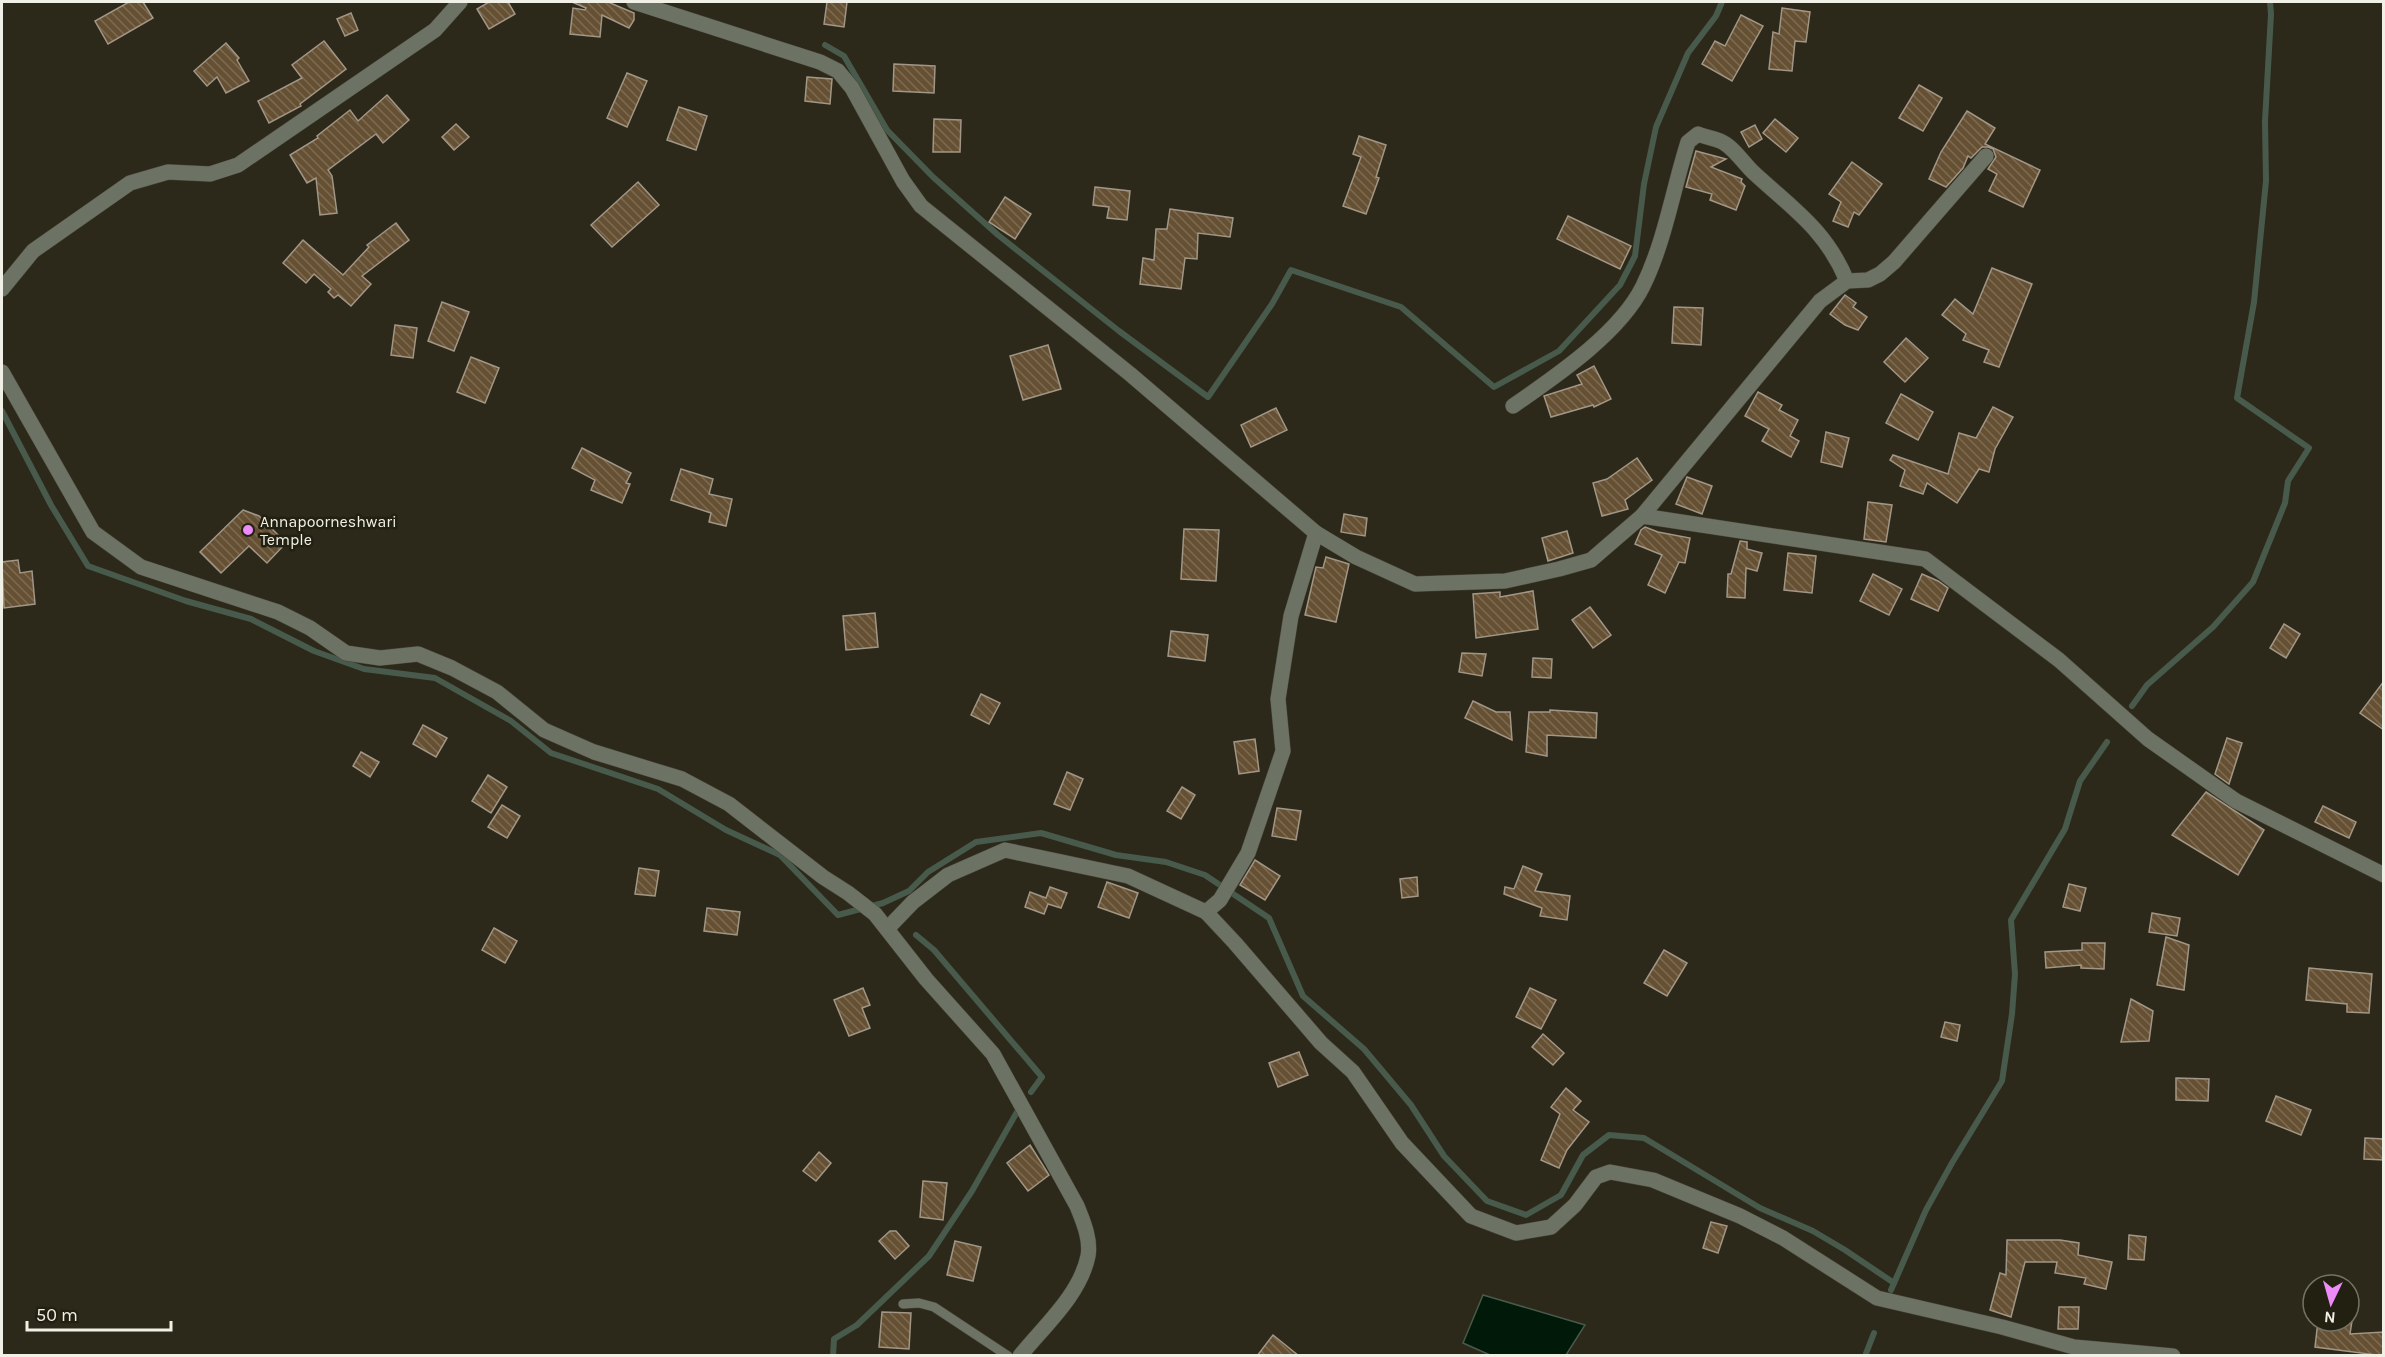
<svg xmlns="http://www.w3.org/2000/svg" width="2385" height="1357" font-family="Karla,sans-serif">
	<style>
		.water { fill: #001908; stroke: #485a4b; stroke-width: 1.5 }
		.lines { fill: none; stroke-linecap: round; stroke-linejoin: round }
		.stream { stroke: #485a4b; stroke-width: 6 }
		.building { fill: url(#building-back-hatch); stroke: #a29686; stroke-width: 1.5 }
		.service-casing { stroke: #484537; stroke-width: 10 }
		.minor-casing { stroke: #484537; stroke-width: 16 }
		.service { stroke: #6c7364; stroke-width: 9 }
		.minor { stroke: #6c7364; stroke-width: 15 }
		.poi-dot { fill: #ed8cf9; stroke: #222011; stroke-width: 2 }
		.labels { text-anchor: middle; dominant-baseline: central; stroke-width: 5; stroke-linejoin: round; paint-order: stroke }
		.poi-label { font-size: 16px; fill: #f1f0e6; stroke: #222011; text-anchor: start }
	</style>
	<defs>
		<pattern id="building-back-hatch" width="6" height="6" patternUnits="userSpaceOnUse" patternTransform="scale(1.5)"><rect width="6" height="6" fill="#655033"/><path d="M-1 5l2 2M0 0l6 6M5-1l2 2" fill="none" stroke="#7c6a51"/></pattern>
	</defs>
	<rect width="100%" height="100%" fill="#2c291a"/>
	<polygon class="water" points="1483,1295 1585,1325 1566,1355 1490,1355 1463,1343"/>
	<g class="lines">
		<g class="stream">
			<polyline points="825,45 844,56 887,130 933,177 998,235 1119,331 1208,397 1272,304 1291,270 1401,307 1494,387 1559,351 1620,285 1635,256 1644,184 1656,127 1688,53 1716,16 1722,2"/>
			<polyline points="2,411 51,505 88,566 186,601 251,619 314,651 364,669 435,678 511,721 551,753 658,789 726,830 780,855 838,915 883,903 909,891 928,872 976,842 1041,833 1116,855 1166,862 1205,875 1269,918 1303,996 1364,1049 1411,1105 1444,1156 1487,1201 1526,1215 1561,1195 1583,1155 1609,1135 1644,1138 1760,1208 1813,1231 1845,1250 1894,1283"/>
			<polyline points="2132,706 2147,685 2213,627 2253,582 2285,503 2288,481 2309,448 2237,398 2254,302 2266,181 2265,121 2271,14 2270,2"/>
			<polyline points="916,935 934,950 1042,1077 1031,1092"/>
			<polyline points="1891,1290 1926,1210 1952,1163 2002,1081 2012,1014 2015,974 2011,920 2065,829 2080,781 2107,742"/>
			<polyline points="833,1356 834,1339 857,1325 929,1256 972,1191 1017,1112"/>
			<polyline points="1865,1356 1874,1333"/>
		</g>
	</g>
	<g class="building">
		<polygon points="129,2 143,2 153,18 108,44 95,21"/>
		<polygon points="489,2 508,2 515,14 489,29 477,9"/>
		<polygon points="572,2 608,2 634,13 634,20 629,28 602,15 600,37 570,34 573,8 585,10 586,8"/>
		<polygon points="827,2 847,2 844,27 824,24"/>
		<polygon points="1782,8 1810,12 1806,42 1795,41 1792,71 1769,69 1773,32 1779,34"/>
		<polygon points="351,13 358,30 345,36 337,19"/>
		<polygon points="1741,15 1763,26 1732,81 1702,64 1715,41 1725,46"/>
		<polygon points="324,41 346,69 300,104 301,106 269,123 258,101 302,78 292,65"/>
		<polygon points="226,43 239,58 237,60 249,81 226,93 217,77 207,86 194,71"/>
		<polygon points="894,64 935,66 934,93 893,91"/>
		<polygon points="627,73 647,81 627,127 607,118"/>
		<polygon points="807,77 832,79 830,104 805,101"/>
		<polygon points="1919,85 1942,98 1923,131 1899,118"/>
		<polygon points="387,95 409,120 383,143 376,134 328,170 332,176 337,213 320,215 316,178 307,183 290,155 318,138 317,136 350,110 358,121"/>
		<polygon points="679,107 707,116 696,150 667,140"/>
		<polygon points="1967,111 1995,128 1985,144 2040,170 2023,207 1989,191 1997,174 1988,169 1996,157 1993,149 1988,147 1982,147 1971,158 1968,156 1963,168 1946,187 1929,179 1941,152"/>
		<polygon points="934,119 961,120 960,152 933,152"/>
		<polygon points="1775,119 1798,138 1786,152 1763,133"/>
		<polygon points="456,124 469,137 454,150 442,137"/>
		<polygon points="1755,125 1762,139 1749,147 1741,132"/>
		<polygon points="1359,136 1386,145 1376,177 1379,178 1366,214 1343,206 1361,157 1353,154"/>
		<polygon points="1696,151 1726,159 1711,167 1742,179 1741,182 1745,186 1736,210 1710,200 1712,194 1686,187"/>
		<polygon points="1852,162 1882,184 1859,215 1854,212 1848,227 1833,221 1841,202 1829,194"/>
		<polygon points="638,182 659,205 612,247 591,225"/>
		<polygon points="1095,187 1130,191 1127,220 1107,218 1109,207 1093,205"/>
		<polygon points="1005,197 1031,214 1015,239 989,222"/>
		<polygon points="1170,209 1233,218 1230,237 1198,233 1197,259 1185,258 1181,289 1140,284 1143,258 1154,260 1156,229 1167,229"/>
		<polygon points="1568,216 1631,246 1620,269 1557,239"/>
		<polygon points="396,223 409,240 362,276 371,284 351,306 338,295 334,298 328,292 331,289 314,274 306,283 283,263 303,240 343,275 369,247 367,245"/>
		<polygon points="1992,268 2032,284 1999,367 1984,362 1989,350 1963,340 1966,334 1942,315 1955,299 1973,314"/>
		<polygon points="1845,295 1856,303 1853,307 1867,317 1858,330 1845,325 1830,314"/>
		<polygon points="442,302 469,312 454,351 428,341"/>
		<polygon points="1674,307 1703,308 1701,345 1672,343"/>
		<polygon points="395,325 417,328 413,358 391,355"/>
		<polygon points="1906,338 1928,358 1905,382 1884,362"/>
		<polygon points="1048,345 1061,389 1023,400 1010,356"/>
		<polygon points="471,357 499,368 485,403 457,392"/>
		<polygon points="1594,366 1611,399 1594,407 1593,405 1551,417 1544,396 1582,384 1577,375"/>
		<polygon points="1758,392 1782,405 1779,410 1798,420 1790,436 1799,441 1791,457 1762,441 1769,429 1745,416"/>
		<polygon points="1901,394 1933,412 1918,440 1886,423"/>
		<polygon points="1993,407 2013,417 1995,449 1989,472 1979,469 1957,503 1927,483 1923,494 1900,486 1905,470 1890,460 1893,455 1948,474 1959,433 1976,438"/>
		<polygon points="1276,408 1287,430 1251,447 1241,425"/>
		<polygon points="1826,432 1849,438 1842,467 1821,462"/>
		<polygon points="582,448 631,473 626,483 630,484 622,503 591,490 595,480 572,468"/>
		<polygon points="1637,458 1652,480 1625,500 1628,509 1602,516 1593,483 1607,479"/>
		<polygon points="681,469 713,479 709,494 732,499 726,526 709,522 711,513 671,500"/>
		<polygon points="1687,477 1712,486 1702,514 1676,504"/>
		<polygon points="1868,502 1892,505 1886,542 1864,539"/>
		<polygon points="243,510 259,516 286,543 267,563 249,546 221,573 200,552"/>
		<polygon points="1344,514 1367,518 1365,536 1341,532"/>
		<polygon points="1645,527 1658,532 1690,538 1685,563 1679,562 1665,593 1648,585 1662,555 1635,544 1641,530"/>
		<polygon points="1184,529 1219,530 1216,581 1181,579"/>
		<polygon points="1567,531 1573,553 1548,561 1542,538"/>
		<polygon points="1740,541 1747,542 1747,549 1762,553 1757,571 1746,568 1745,598 1727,597 1728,574 1731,574"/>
		<polygon points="1788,553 1816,556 1812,593 1784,590"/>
		<polygon points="1326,557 1349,564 1336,622 1305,615 1316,567 1323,568"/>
		<polygon points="18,560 20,573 32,571 35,604 4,608 2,562"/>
		<polygon points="1873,574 1902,589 1889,615 1860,601"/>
		<polygon points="1922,574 1938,581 1948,588 1938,611 1911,599"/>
		<polygon points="1533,591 1538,629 1476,638 1473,594 1500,592 1500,597"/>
		<polygon points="1590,607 1611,635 1593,648 1572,620"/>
		<polygon points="875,613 878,647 846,650 843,616"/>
		<polygon points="2284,624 2300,634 2286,658 2270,648"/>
		<polygon points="1171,631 1208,635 1205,661 1168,656"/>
		<polygon points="1462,653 1486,654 1482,676 1459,672"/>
		<polygon points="1533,658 1552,659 1551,678 1532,677"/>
		<polygon points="2384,681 2384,730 2360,713"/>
		<polygon points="981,694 1000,703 989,724 971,715"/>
		<polygon points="1473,701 1496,712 1510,712 1512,740 1465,718"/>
		<polygon points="1550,710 1597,713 1596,738 1547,735 1547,756 1526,752 1529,712 1550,712"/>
		<polygon points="423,725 447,738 436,757 413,744"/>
		<polygon points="2227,738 2242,743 2229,784 2215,774"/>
		<polygon points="1255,739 1259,771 1239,774 1234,742"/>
		<polygon points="361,752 379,762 370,777 353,766"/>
		<polygon points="1067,772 1083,779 1070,810 1054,804"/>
		<polygon points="488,775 507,787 491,813 472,801"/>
		<polygon points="1182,787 1195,795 1181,819 1167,811"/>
		<polygon points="2206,792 2264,830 2238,875 2172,835"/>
		<polygon points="502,805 520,816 507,838 488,827"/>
		<polygon points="2323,806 2356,822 2349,838 2315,822"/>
		<polygon points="1277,808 1301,811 1296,840 1272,836"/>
		<polygon points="1255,860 1280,876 1265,900 1240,885"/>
		<polygon points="1523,866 1542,874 1535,891 1570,896 1567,920 1540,916 1542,908 1504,894 1505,887 1514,889"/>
		<polygon points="639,868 659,871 655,896 635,894"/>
		<polygon points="1417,877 1418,896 1402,898 1400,879"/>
		<polygon points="1107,882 1138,893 1129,918 1098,907"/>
		<polygon points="2069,884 2086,888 2080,911 2063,907"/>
		<polygon points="1050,887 1067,893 1061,908 1048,904 1044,914 1025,907 1030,892 1046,898"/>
		<polygon points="707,908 740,912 737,935 704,931"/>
		<polygon points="2152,913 2180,918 2177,936 2149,932"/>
		<polygon points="494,928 517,941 505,963 482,950"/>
		<polygon points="2166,937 2189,945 2184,990 2157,985"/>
		<polygon points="2082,943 2105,943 2104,969 2081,968 2081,965 2046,968 2045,952 2082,950"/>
		<polygon points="1664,950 1687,963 1667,996 1644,983"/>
		<polygon points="2309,968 2372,974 2369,1013 2347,1012 2347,1004 2306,1000"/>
		<polygon points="863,988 870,1005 862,1008 870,1028 849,1036 834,1000"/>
		<polygon points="1530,988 1556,1000 1541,1029 1516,1017"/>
		<polygon points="2131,999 2153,1011 2149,1041 2121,1042"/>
		<polygon points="1945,1022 1960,1025 1957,1041 1941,1037"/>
		<polygon points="1543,1034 1564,1053 1553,1065 1532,1047"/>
		<polygon points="1299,1052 1308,1075 1278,1087 1269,1063"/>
		<polygon points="2176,1078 2209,1079 2208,1101 2176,1100"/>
		<polygon points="1566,1088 1581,1101 1573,1110 1589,1122 1567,1150 1559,1168 1541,1160 1560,1114 1551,1107"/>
		<polygon points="2276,1096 2311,1110 2301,1135 2266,1121"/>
		<polygon points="2365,1138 2384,1139 2384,1160 2364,1159"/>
		<polygon points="1030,1145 1049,1175 1028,1191 1007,1163"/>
		<polygon points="819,1152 831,1163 816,1181 803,1171"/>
		<polygon points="923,1181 947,1183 943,1220 920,1217"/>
		<polygon points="1711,1222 1727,1226 1718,1253 1703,1248"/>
		<polygon points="890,1231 896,1231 909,1246 895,1259 879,1241"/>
		<polygon points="2129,1235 2146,1237 2144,1260 2128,1259"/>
		<polygon points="2007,1240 2060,1240 2079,1243 2078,1255 2112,1262 2106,1289 2084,1284 2086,1278 2055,1273 2057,1262 2025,1262 2011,1317 1990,1310 2000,1273 2006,1275"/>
		<polygon points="955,1241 981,1247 973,1281 947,1275"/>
		<polygon points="2059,1307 2079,1307 2078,1329 2058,1329"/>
		<polygon points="882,1312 911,1313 909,1349 879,1347"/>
		<polygon points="2318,1321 2352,1321 2350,1334 2384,1332 2384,1356 2315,1347"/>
		<polygon points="1273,1335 1299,1356 1257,1356"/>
	</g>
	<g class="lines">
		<defs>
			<polyline id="service" points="903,1304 919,1303 934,1307 1008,1356"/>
			<g id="minor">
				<polyline points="634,2 820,62 838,71 852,88 903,181 921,206 1130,374 1316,533 1356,557 1415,584 1505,581 1559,569 1591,560 1642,516 1925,559 2059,660 2148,739 2236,801 2384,875"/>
				<polyline points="2,289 33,251 130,183 168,172 210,174 238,165 435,30 460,2"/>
				<path d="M2 372 93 532 141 567 278 612 310 628 346 653 380 658 418 654 452 668 497 692 544 730 594 752 682 779 729 804 823 877 848 893 875 914 926 979 993 1054 1077 1206C1083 1221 1091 1239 1088 1256 1080 1295 1044 1326 1020 1356"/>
				<path d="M1513 406C1556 376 1620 333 1643 286 1665 241 1673 189 1688 142L1698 134C1705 137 1713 138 1720 141 1733 146 1744 164 1754 173 1793 209 1826 230 1847 281"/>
				<polyline points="1642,516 1820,301 1847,281 1868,280 1880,274 1894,262 1986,156"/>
				<polyline points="1206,912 1220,900 1248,853 1283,751 1278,699 1291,616 1316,533"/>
				<polyline points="887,929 913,902 948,875 1005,850 1128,876 1206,912 1235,943 1321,1043 1353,1072 1402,1143 1471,1216 1516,1233 1551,1227 1575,1205 1596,1177 1610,1172 1653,1180 1740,1216 1783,1238 1877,1298 2002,1327 2074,1347 2173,1356"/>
			</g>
		</defs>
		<use href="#service" class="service-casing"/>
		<use href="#minor" class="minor-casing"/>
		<use href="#service" class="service"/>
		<use href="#minor" class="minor"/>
	</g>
	<circle class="poi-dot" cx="248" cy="530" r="6"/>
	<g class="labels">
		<g class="poi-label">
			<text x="260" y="521">Annapoorneshwari<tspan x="260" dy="18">Temple</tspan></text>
		</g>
	</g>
	<rect width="2385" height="1357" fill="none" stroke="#f1f0e6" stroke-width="6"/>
	<g transform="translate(2331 1303) rotate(185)"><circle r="28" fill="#222011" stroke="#757366" stroke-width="1.5"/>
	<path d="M0-4.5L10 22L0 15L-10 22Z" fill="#ed8cf9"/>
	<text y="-9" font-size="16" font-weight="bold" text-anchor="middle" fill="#f1f0e6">N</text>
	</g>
	<path d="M27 1321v9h144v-9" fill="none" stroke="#f1f0e6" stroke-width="3"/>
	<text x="36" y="1321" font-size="18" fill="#f1f0e6" stroke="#222011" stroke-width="4.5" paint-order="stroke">50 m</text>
</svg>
